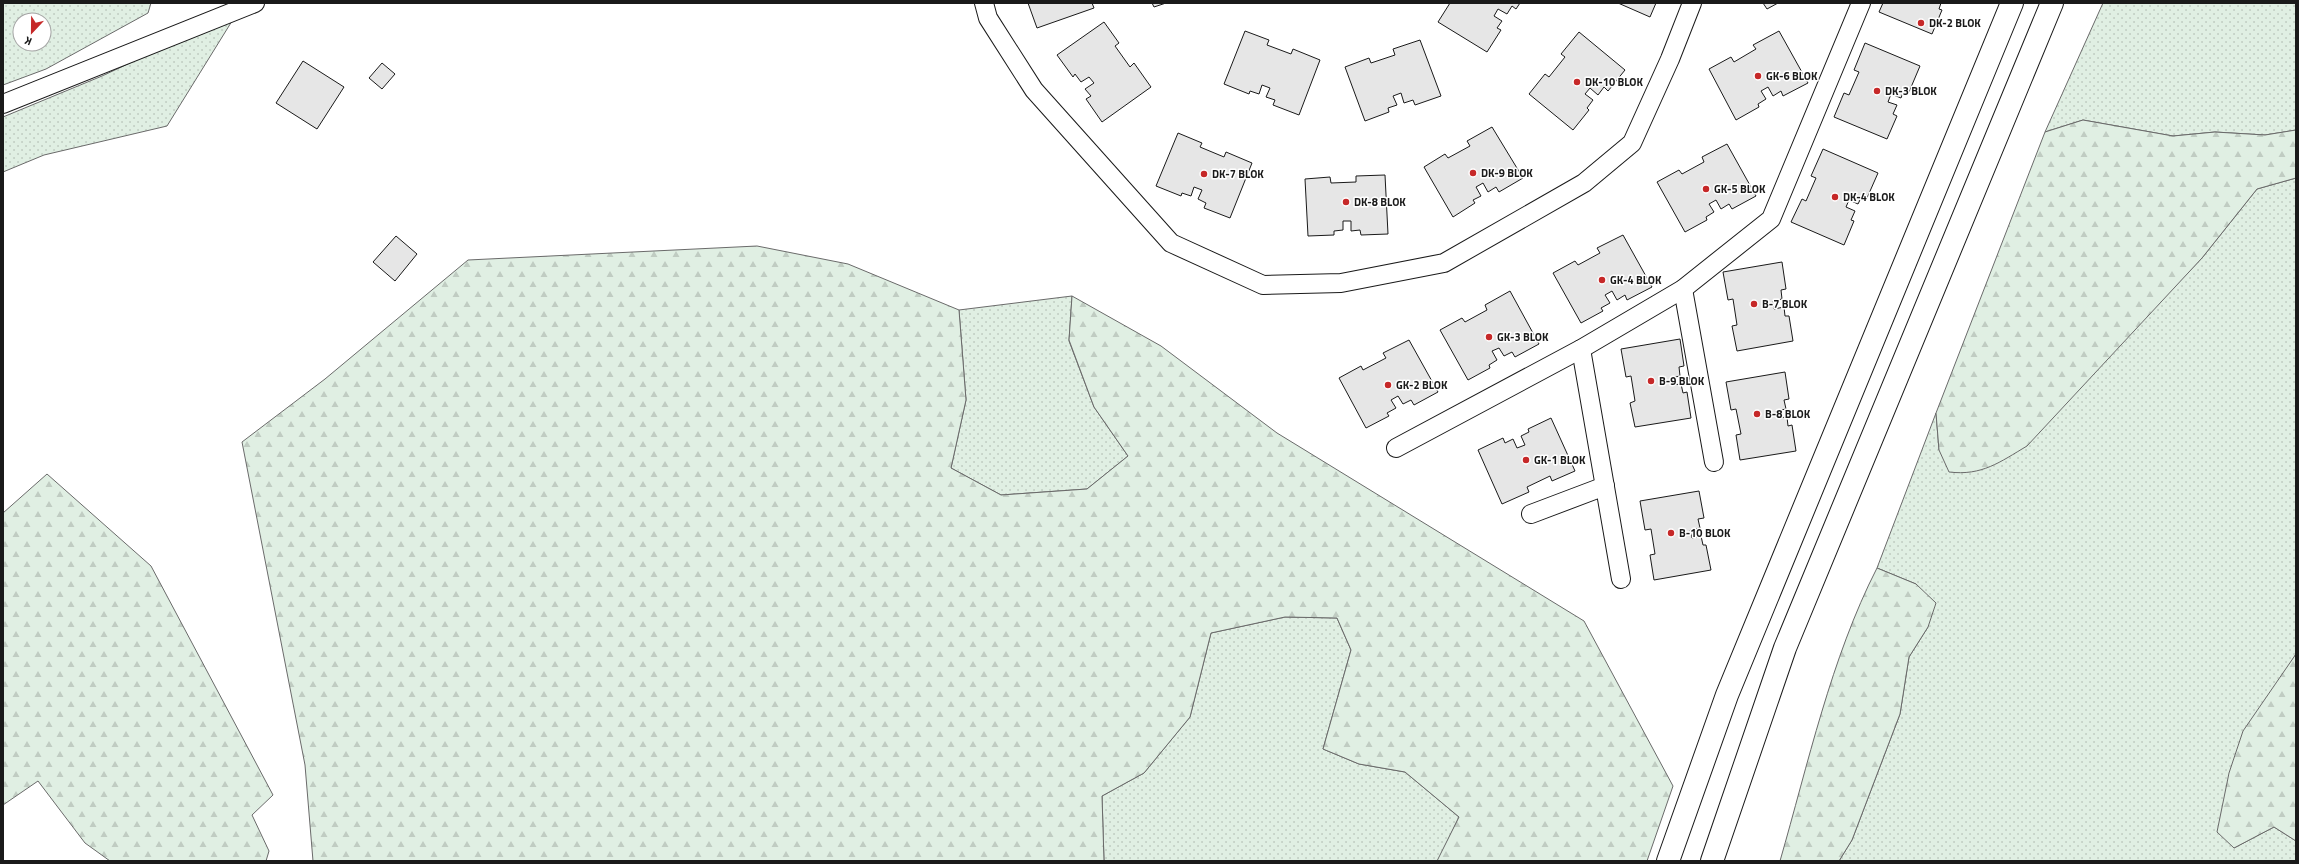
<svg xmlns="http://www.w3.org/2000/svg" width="2299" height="864" font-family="'Titillium Web',sans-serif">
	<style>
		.grass { fill: url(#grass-dots); stroke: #6a6a6a; fill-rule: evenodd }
		.forest { fill: url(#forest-firs); stroke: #6a6a6a }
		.building { fill: #e6e6e6; stroke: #1a1a1a }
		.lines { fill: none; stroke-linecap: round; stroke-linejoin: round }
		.street-casing { stroke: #1a1a1a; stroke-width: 20 }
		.secondary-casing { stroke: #1a1a1a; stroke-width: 24 }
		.street { stroke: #fff; stroke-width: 18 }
		.secondary { stroke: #fff; stroke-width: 22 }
		.poi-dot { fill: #c62828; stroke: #fff; stroke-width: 1.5 }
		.labels { text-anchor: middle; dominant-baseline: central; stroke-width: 3; stroke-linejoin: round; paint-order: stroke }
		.poi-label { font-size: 11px; font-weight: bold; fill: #1a1a1a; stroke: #fff; text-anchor: start }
	</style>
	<defs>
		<pattern id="grass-dots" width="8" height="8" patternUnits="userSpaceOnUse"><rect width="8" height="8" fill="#e0efe3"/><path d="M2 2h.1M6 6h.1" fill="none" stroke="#c0ccc2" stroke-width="1.8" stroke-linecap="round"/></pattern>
		<pattern id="forest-firs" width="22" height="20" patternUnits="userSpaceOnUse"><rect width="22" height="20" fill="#e0efe3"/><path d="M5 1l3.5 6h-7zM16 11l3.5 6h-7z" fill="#c0ccc2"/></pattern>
	</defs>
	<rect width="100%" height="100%" fill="#fff"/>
	<g class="grass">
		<path d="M3 3H151L148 13 46 69 3 85ZM20 20H44V44H20Z"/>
		<polygon points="2103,3 2296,3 2296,130 2265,135 2215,132 2173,136 2083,120 2045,132"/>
		<polygon points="237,13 167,126 44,155 3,172 3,117 102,76"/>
		<polygon points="2296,178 2296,654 2291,662 2234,848 2274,827 2296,841 2296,861 1839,861 1852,840 1900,714 1909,657 1928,627 1916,584 1877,568 1936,413 1939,450 2128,335 2202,258 2257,189"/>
		<polygon points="1072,296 1069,341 1094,407 1128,456 1087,489 1001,495 951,468 966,400 959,310"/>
		<polygon points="1285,617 1337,618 1351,650 1323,749 1359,764 1405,772 1459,817 1439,859 1437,861 1104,861 1102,796 1144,773 1190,717 1211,633"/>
	</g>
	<g class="forest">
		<path d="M2083 120 2173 136 2215 132 2265 135 2296 130V178L2257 189 2202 258 2027 446C2000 462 1982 476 1949 472L1939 450 1936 413 2045 132Z"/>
		<polygon points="757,246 848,264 959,310 966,400 951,468 1001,495 1087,489 1128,456 1094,407 1069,340 1072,296 1161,346 1277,433 1584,621 1673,786 1647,861 1437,861 1459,817 1405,772 1359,764 1323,749 1351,650 1337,618 1285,617 1211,633 1190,717 1144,773 1102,796 1104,861 313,861 305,765 242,442 325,379 468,260"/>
		<polygon points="47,474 151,566 273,795 252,815 269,851 266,861 110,861 85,843 38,781 3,805 3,513"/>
		<path d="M1877 568 1916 584 1936 603 1928 627 1909 657 1900 714 1852 840 1839 861H1780C1808 764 1831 658 1877 568Z"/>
		<polygon points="2296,654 2296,841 2274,827 2234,848 2217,832 2229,773 2243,731"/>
	</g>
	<g class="building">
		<polygon points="1028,3 1092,3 1094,8 1037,28"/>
		<polygon points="1152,3 1166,3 1154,7"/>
		<polygon points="1450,3 1520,3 1516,9 1512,6 1507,14 1498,9 1494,16 1502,21 1497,28 1501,30 1487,52 1438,22"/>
		<polygon points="1618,3 1656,3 1650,17"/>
		<polygon points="1763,3 1778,3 1767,9"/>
		<polygon points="1883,3 1941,3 1939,9 1942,10 1932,34 1879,12"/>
		<polygon points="1104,22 1119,43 1115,46 1130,67 1134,63 1151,87 1102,122 1086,99 1091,96 1085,89 1094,83 1089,77 1081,82 1075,74 1073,77 1057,55"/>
		<polygon points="1245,31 1269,40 1267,45 1291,54 1293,49 1320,60 1299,115 1273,105 1275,100 1266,97 1270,88 1262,85 1259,94 1250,91 1249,94 1224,84"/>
		<polygon points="1779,31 1808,83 1783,96 1781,91 1773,96 1768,87 1761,91 1766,99 1758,104 1759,107 1736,120 1709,69 1731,57 1734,62 1756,49 1753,45"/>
		<polygon points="1579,32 1625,70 1608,91 1604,87 1598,95 1590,88 1585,94 1593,100 1587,108 1589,110 1573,130 1529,94 1545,74 1549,77 1565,57 1561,54"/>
		<polygon points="1420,40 1441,96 1415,105 1413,100 1404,103 1401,93 1393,96 1397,105 1388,108 1389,112 1365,121 1345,67 1369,58 1371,63 1395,55 1393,49"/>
		<polygon points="1865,43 1920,66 1909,92 1904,90 1901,98 1891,94 1888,102 1897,105 1893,114 1897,116 1887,139 1834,117 1844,93 1849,95 1859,72 1854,70"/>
		<polygon points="303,61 344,87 317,129 276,103"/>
		<polygon points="382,63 395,74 382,89 369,78"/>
		<polygon points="1492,127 1523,178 1499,192 1496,187 1488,192 1483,183 1476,187 1481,196 1473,200 1475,203 1453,217 1424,167 1445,154 1448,158 1470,146 1467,141"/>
		<polygon points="1178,133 1202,143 1200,147 1224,157 1226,152 1252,163 1230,218 1204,208 1206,203 1198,199 1202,190 1194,187 1191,196 1182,193 1181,196 1156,186"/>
		<polygon points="1727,144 1756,196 1732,209 1729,204 1721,209 1716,200 1709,204 1714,212 1706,217 1707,220 1685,232 1657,182 1679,170 1682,174 1704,162 1702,157"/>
		<polygon points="1823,149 1878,173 1867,198 1862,196 1858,204 1849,200 1846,207 1855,211 1851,220 1854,221 1844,245 1791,222 1802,199 1806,201 1816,178 1811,176"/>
		<polygon points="1385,175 1388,234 1361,235 1360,230 1351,231 1351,221 1343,221 1343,230 1334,231 1334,235 1308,236 1305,179 1330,177 1331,183 1356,182 1356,176"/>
		<polygon points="1623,235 1652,287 1627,300 1625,295 1617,300 1612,291 1605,295 1610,303 1601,308 1603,311 1581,323 1553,273 1575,261 1578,265 1600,253 1597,248"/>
		<polygon points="396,236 417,254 395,281 373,262"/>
		<polygon points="1782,262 1786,289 1781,290 1782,299 1773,301 1774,309 1784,307 1785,316 1789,316 1793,341 1737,351 1732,326 1737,325 1733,299 1728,300 1723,272"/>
		<polygon points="1510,291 1539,344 1515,357 1512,352 1504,356 1499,348 1492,351 1497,360 1489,365 1490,368 1468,380 1440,330 1462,318 1465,322 1487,310 1485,305"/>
		<polygon points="1680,339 1684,366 1679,367 1680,376 1671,378 1672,385 1681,384 1683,393 1687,392 1691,418 1635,427 1630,403 1635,401 1631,376 1626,377 1621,349"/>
		<polygon points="1409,340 1438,392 1414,405 1411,400 1403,404 1398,396 1391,400 1396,408 1387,413 1389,416 1366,428 1339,378 1361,366 1363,370 1386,358 1383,353"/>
		<polygon points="1785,372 1789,399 1784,400 1786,409 1776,411 1777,418 1787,417 1788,426 1792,425 1796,451 1740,460 1736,435 1741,434 1736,409 1731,410 1726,382"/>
		<polygon points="1551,418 1575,471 1552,481 1550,476 1527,487 1529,492 1502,504 1478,450 1503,438 1505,443 1513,439 1517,448 1525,445 1521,436 1529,432 1528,429"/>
		<polygon points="1699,491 1704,518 1698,519 1700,528 1690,530 1692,538 1701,536 1703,545 1706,545 1711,570 1654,580 1650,555 1655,554 1651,529 1645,530 1640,501"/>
	</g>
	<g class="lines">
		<defs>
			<g id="street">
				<polyline points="984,3 988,18 1034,90 1171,243 1263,285 1341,283 1444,263 1584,183 1632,143 1670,59 1692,3"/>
				<polyline points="3,104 255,3"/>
				<polyline points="1683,289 1714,462"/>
				<polyline points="1581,349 1621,579"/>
				<polyline points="1396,448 1581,349 1683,289 1771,219 1861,3"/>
				<polyline points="1531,514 1605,486"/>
			</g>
			<g id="secondary">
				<polyline points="1668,861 1727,695 2012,3"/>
				<polyline points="1712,861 1785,648 2052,3"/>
			</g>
		</defs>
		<use href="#street" class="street-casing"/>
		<use href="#secondary" class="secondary-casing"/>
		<use href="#street" class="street"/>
		<use href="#secondary" class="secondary"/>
	</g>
	<g class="poi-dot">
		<circle cx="1921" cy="23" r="4"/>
		<circle cx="1758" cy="76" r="4"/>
		<circle cx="1577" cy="82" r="4"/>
		<circle cx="1877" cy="91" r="4"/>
		<circle cx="1473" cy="173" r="4"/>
		<circle cx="1204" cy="174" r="4"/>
		<circle cx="1706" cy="189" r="4"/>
		<circle cx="1835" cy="197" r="4"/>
		<circle cx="1346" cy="202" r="4"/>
		<circle cx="1602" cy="280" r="4"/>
		<circle cx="1754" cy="304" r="4"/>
		<circle cx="1489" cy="337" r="4"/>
		<circle cx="1651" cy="381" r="4"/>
		<circle cx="1388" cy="385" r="4"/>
		<circle cx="1757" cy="414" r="4"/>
		<circle cx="1526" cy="460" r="4"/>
		<circle cx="1671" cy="533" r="4"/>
	</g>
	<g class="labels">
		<g class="poi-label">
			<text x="1929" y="23">DK-2 BLOK</text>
			<text x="1766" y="76">GK-6 BLOK</text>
			<text x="1585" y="82">DK-10 BLOK</text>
			<text x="1885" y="91">DK-3 BLOK</text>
			<text x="1481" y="173">DK-9 BLOK</text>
			<text x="1212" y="174">DK-7 BLOK</text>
			<text x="1714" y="189">GK-5 BLOK</text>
			<text x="1843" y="197">DK-4 BLOK</text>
			<text x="1354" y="202">DK-8 BLOK</text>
			<text x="1610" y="280">GK-4 BLOK</text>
			<text x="1762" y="304">B-7 BLOK</text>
			<text x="1497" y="337">GK-3 BLOK</text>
			<text x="1659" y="381">B-9 BLOK</text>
			<text x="1396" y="385">GK-2 BLOK</text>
			<text x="1765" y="414">B-8 BLOK</text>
			<text x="1534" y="460">GK-1 BLOK</text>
			<text x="1679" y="533">B-10 BLOK</text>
		</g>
	</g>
	<rect width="2299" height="864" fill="none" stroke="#1a1a1a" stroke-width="8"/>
	<g transform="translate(32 32) rotate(202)"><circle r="19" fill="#ffffff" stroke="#a3a3a3"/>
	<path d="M0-3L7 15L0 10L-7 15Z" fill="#c62828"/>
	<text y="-6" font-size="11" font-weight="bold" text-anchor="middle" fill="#1a1a1a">K</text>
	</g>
</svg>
